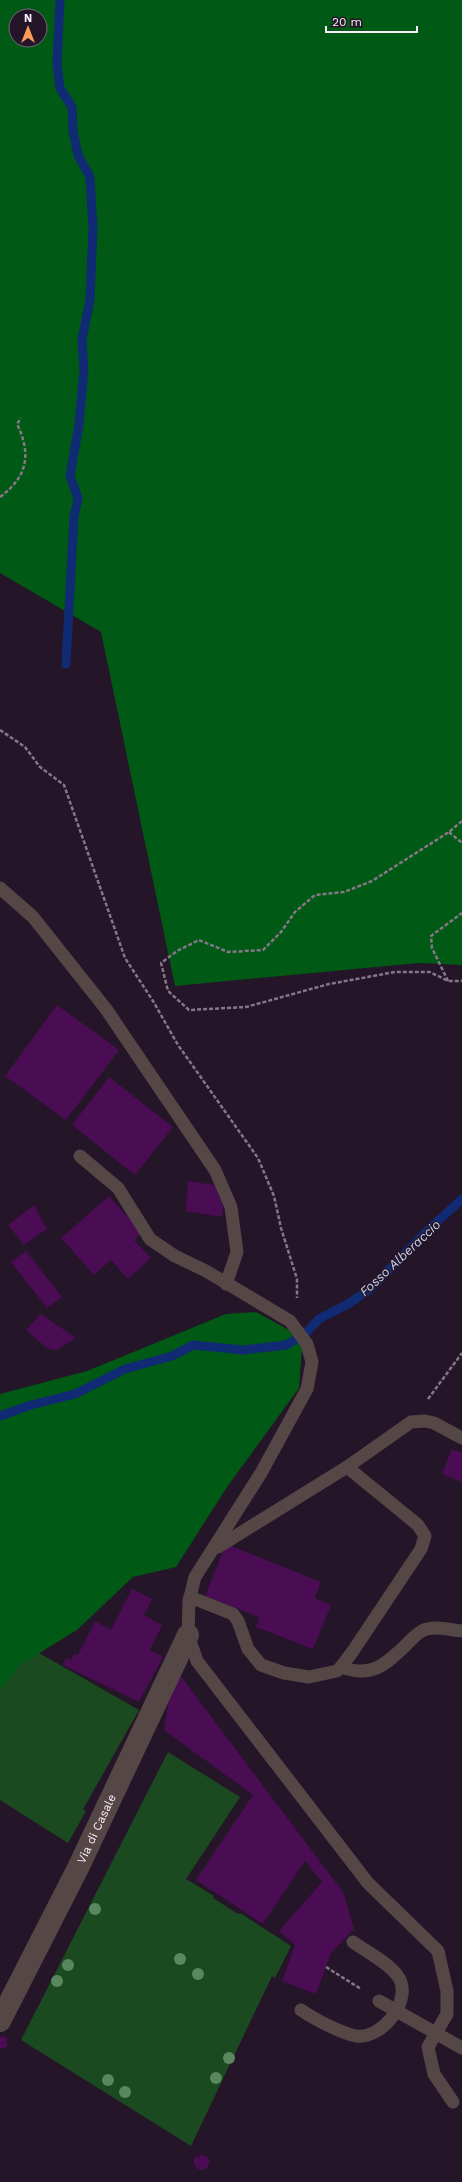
<svg xmlns="http://www.w3.org/2000/svg" width="462" height="2182" font-family="'Work Sans',sans-serif">
	<style>
		.green { fill: #1c4a20 }
		.forest { fill: #005914; fill-rule: evenodd }
		.lines { fill: none; stroke-linecap: round; stroke-linejoin: round }
		.stream { stroke: #102b73; stroke-width: 9 }
		.building { fill: #4a0c53 }
		.path { stroke: #857788; stroke-width: 2.5; stroke-dasharray: 4 2; stroke-linecap: butt }
		.lane { stroke: #554746; stroke-width: 13 }
		.street { stroke: #554746; stroke-width: 22 }
		.tree { fill: #5a885e }
		.labels { text-anchor: middle; dominant-baseline: central; stroke-width: 3; stroke-linejoin: round; paint-order: stroke }
		.street-label { font-size: 12px; fill: #f9eefb; stroke: #251528 }
		.water-label { font-size: 13px; font-style: italic; fill: #cbd5eb; stroke: #251528 }
	</style>
	<rect width="100%" height="100%" fill="#251528"/>
	<g class="green">
		<polygon points="25,1645 139,1710 90,1797 83,1809 86,1811 68,1843 0,1800 0,1677"/>
		<polygon points="168,1752 240,1797 186,1879 214,1896 213,1898 238,1914 240,1913 291,1946 275,1978 272,1976 191,2146 21,2040"/>
	</g>
	<g class="forest">
		<path d="M0 0H462V965L419 963 175 986 101 632 0 573ZM16 16H40V40H16Z"/>
		<polygon points="256,1312 296,1334 302,1348 299,1388 227,1487 176,1567 133,1577 77,1630 20,1665 0,1691 0,1394 87,1371 226,1314"/>
	</g>
	<g class="lines">
		<g class="stream">
			<polyline points="60,0 57,64 60,88 72,107 73,131 78,155 90,177 93,228 90,300 82,340 84,369 79,425 70,476 78,498 74,517 66,664"/>
			<polyline points="0,1416 31,1405 75,1394 125,1369 172,1356 193,1345 244,1350 286,1345 304,1335 319,1319 348,1304 370,1289 427,1231 462,1199"/>
		</g>
	</g>
	<g class="building">
		<polygon points="57,1005 119,1050 66,1120 5,1076"/>
		<polygon points="109,1077 173,1127 135,1175 72,1125"/>
		<polygon points="188,1181 214,1185 223,1206 222,1217 186,1211"/>
		<polygon points="109,1196 142,1233 134,1240 151,1258 128,1279 111,1260 94,1275 61,1238"/>
		<polygon points="34,1205 47,1229 24,1245 8,1225"/>
		<polygon points="26,1251 62,1297 47,1308 11,1262"/>
		<polygon points="41,1314 76,1338 57,1350 47,1348 26,1330"/>
		<polygon points="452,1449 462,1453 462,1482 442,1474"/>
		<polygon points="226,1544 321,1582 315,1598 331,1605 313,1649 256,1627 259,1617 205,1596"/>
		<polygon points="132,1589 152,1599 144,1615 162,1625 150,1650 163,1657 139,1702 63,1665 66,1658 71,1660 74,1654 78,1655 95,1621 111,1630"/>
		<polygon points="174,1667 343,1892 354,1929 331,1953 316,1994 282,1981 295,1945 279,1931 322,1882 305,1861 263,1924 196,1880 253,1795 164,1730"/>
		<polygon points="3,2036 8,2039 6,2043 9,2044 4,2049 0,2048 0,2037"/>
		<polygon points="201,2154 208,2157 210,2162 206,2169 201,2170 196,2168 194,2163 194,2158 196,2156 199,2158"/>
	</g>
	<g class="lines">
		<g class="path">
			<path d="M0 497C27 477 32 455 17 424L21 418"/>
			<polyline points="0,730 25,747 40,767 64,785 125,958 153,1001 178,1045 258,1158 274,1196 281,1228 297,1279 297,1298"/>
			<polyline points="462,821 449,832 372,881 344,892 315,895 295,912 281,932 263,950 228,952 199,940 177,951 161,963 168,991 189,1010 246,1007 329,984 395,972 430,972 448,981 462,981"/>
			<polyline points="449,832 462,843"/>
			<polyline points="448,981 432,948 431,936 462,913"/>
			<polyline points="428,1399 462,1353"/>
			<polyline points="326,1967 361,1989"/>
		</g>
		<g class="lane">
			<polyline points="0,888 33,917 106,1009 215,1170 231,1207 237,1252 226,1284"/>
			<polyline points="80,1156 118,1188 150,1239 175,1256 206,1271 290,1321 307,1344 312,1362 307,1389 261,1473 195,1577 189,1601 188,1635 197,1661 368,1883 438,1951 447,1991 447,2014 428,2047 434,2074 453,2102"/>
			<polyline points="218,1547 347,1467 411,1422 425,1421 434,1423 462,1438"/>
			<polyline points="190,1597 233,1614 238,1621 248,1649 261,1665 284,1673 309,1677 337,1671 341,1667 353,1651 421,1549 425,1536 418,1525 347,1467"/>
			<path d="M341 1667C371 1678 384 1666 406 1645 410 1641 416 1634 422 1631 433 1625 450 1630 462 1631"/>
			<polyline points="379,2001 462,2048"/>
			<path d="M301 2010C314 2019 341 2033 356 2036 383 2040 415 1997 397 1975 387 1962 367 1952 353 1942"/>
		</g>
		<path class="street" id="s1" d="M0 2021 78 1868 188 1635"/>
	</g>
	<g class="tree">
		<circle cx="95" cy="1909" r="6"/>
		<circle cx="180" cy="1959" r="6"/>
		<circle cx="68" cy="1965" r="6"/>
		<circle cx="198" cy="1974" r="6"/>
		<circle cx="57" cy="1981" r="6"/>
		<circle cx="229" cy="2058" r="6"/>
		<circle cx="216" cy="2078" r="6"/>
		<circle cx="108" cy="2080" r="6"/>
		<circle cx="125" cy="2092" r="6"/>
	</g>
	<g class="labels">
		<g class="street-label">
			<text stroke="none"><textPath href="#s1" startOffset="215">Via di Casale</textPath></text>
		</g>
		<g class="water-label">
			<text transform="translate(400 1258) rotate(-43)">Fosso Alberaccio</text>
		</g>
	</g>
	<g transform="translate(28 28)"><circle r="19" fill="#251528" stroke="#7a6c7c"/>
	<path d="M0-3L7 15L0 10L-7 15Z" fill="#fd9c56"/>
	<text y="-6" font-size="11" font-weight="bold" text-anchor="middle" fill="#f9eefb">N</text>
	</g>
	<path d="M326 26v6h91v-6" fill="none" stroke="#f9eefb" stroke-width="2"/>
	<text x="332" y="26" font-size="12" fill="#f9eefb" stroke="#251528" stroke-width="3" paint-order="stroke">20 m</text>
</svg>
